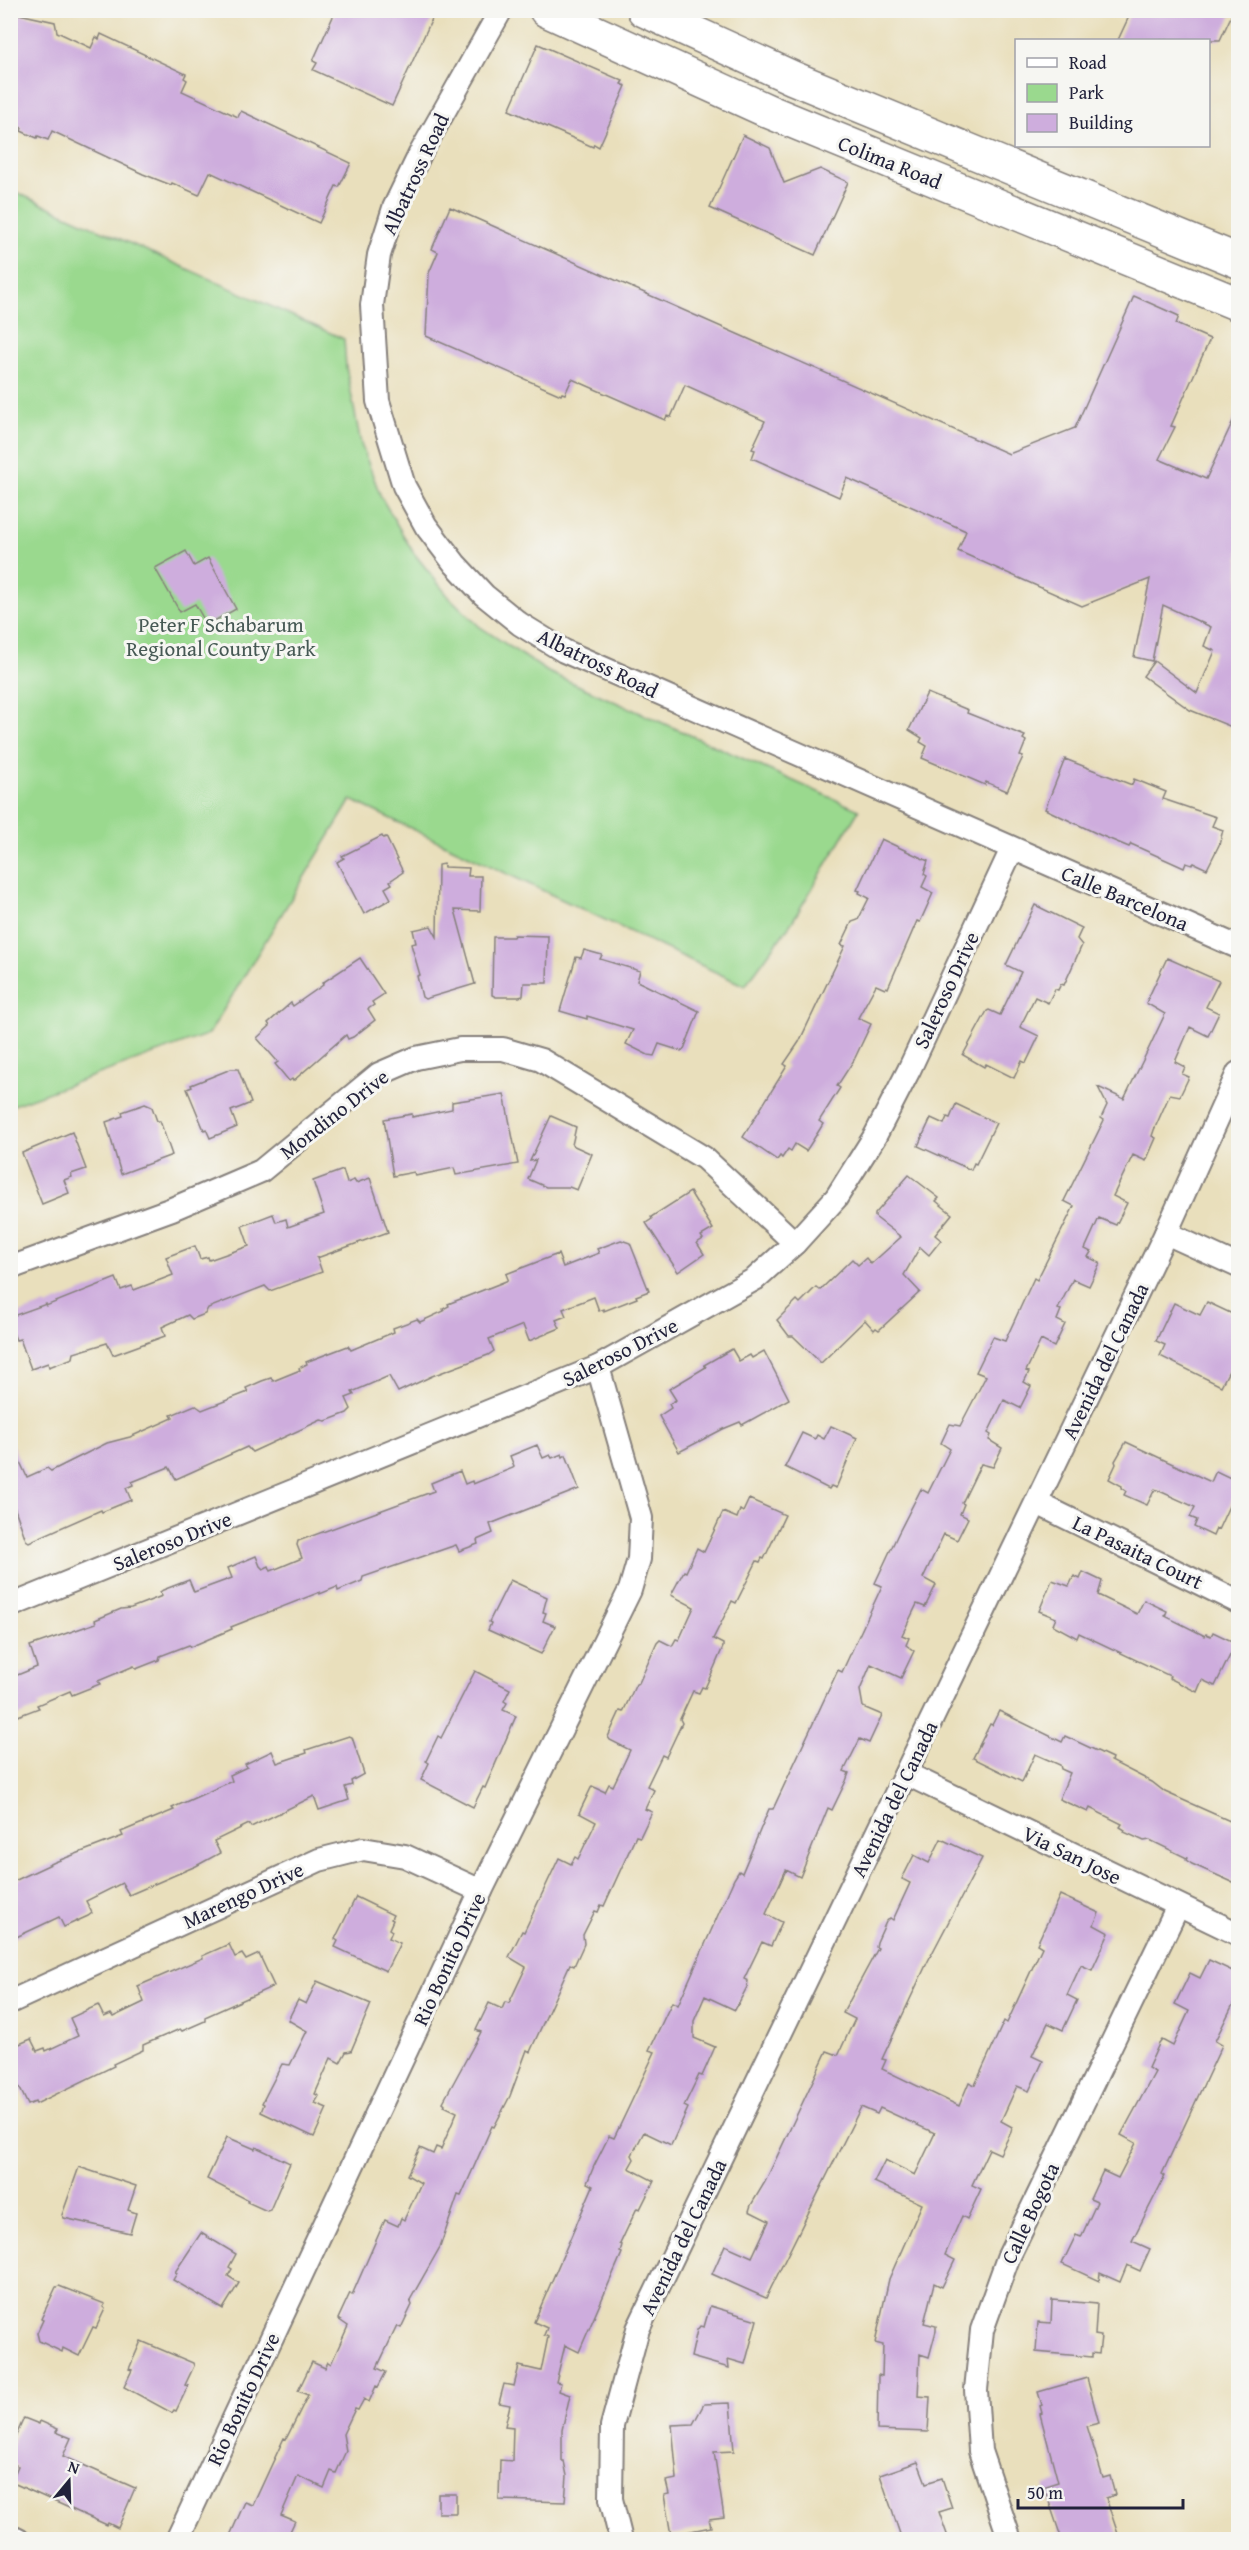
<svg xmlns="http://www.w3.org/2000/svg" width="1249" height="2550" font-family="'Gentium Book Plus',serif">
	<style>
		.green { fill: #9ad98e; stroke: #5e7e64; stroke-width: 1.5 }
		.building { fill: #ceaddd }
		.lines { fill: none; stroke-linecap: round; stroke-linejoin: round }
		.street-casing { stroke: #86807c; stroke-width: 26 }
		.primary-casing { stroke: #86807c; stroke-width: 36 }
		.street { stroke: #fff; stroke-width: 22 }
		.primary { stroke: #fff; stroke-width: 33 }
		.labels { text-anchor: middle; dominant-baseline: central; stroke-width: 6; stroke-linejoin: round; paint-order: stroke }
		.street-label { font-size: 21px; fill: #22223b; stroke: #f6f6f2 }
		.park-label { font-size: 21px; fill: #465954; stroke: #f6f6f2 }
	</style>
	<rect width="100%" height="100%" fill="#f6f6f2"/>
	<filter id="ink" filterUnits="userSpaceOnUse"><feTurbulence type="fractalNoise" baseFrequency=".0167" numOctaves="2"/><feDisplacementMap in="SourceGraphic" scale="12" xChannelSelector="R" yChannelSelector="G"/><feConvolveMatrix kernelMatrix="1 2 1 2 8 2 1 2 1" color-interpolation-filters="sRGB"/></filter>
	<filter id="wash" filterUnits="userSpaceOnUse"><feTurbulence type="fractalNoise" baseFrequency=".008" numOctaves="4" result="noise"/><feDisplacementMap in="SourceGraphic" scale="24" xChannelSelector="R" yChannelSelector="G"/><feGaussianBlur stdDeviation="1.35" result="paint"/><feColorMatrix in="noise" values="0 0 0 0 0 0 0 0 0 0 0 0 0 0 0 0 0 1.4 0 .05"/><feComposite in="paint" operator="in"/></filter>
	<g filter="url(#wash)">
		<rect width="100%" height="100%" fill="#e9dfbc"/>
		<polygon class="green" points="11,190 344,339 346,367 361,444 381,497 413,552 449,597 480,627 548,672 859,810 792,922 745,986 351,800 209,1034 11,1106"/>
		<g id="blocks">
			<g class="building">
				<polygon points="336,10 436,10 392,106 313,70 317,63 313,61"/>
				<polygon points="1132,10 1234,10 1220,40 1118,40"/>
				<polygon points="10,12 55,22 57,32 91,48 96,37 99,39 101,34 186,74 184,78 187,80 182,91 238,117 241,111 351,163 339,187 336,186 319,223 210,172 199,195 172,183 171,185 143,174 52,131 48,140 38,136 37,138 21,131 22,128 10,123"/>
				<polygon points="538,44 623,81 621,84 626,86 599,147 594,144 593,147 509,110"/>
				<polygon points="743,135 770,148 784,183 820,169 848,182 815,255 710,208"/>
				<polygon points="450,207 1009,454 1075,428 1134,296 1179,316 1176,324 1210,339 1171,426 1175,427 1159,459 1206,479 1239,408 1239,730 1190,710 1143,676 1154,661 1197,693 1215,651 1204,646 1211,627 1163,605 1152,661 1134,657 1150,579 1082,606 958,551 966,531 847,478 839,497 752,458 755,450 752,449 765,421 685,385 671,417 667,416 665,420 572,379 565,394 562,393 561,395 426,336 429,273 438,252 432,249"/>
				<polygon points="186,551 194,566 208,558 236,609 207,625 195,604 180,612 155,568"/>
				<polygon points="927,693 968,710 967,713 1025,736 1023,739 1026,741 1020,756 1023,757 1007,791 986,782 985,785 922,758 927,746 920,742 922,738 909,730"/>
				<polygon points="1065,759 1132,785 1134,779 1166,792 1163,799 1216,817 1212,826 1223,830 1219,845 1207,869 1194,863 1192,865 1186,863 1184,868 1131,844 1129,847 1100,835 1045,809"/>
				<polygon points="382,836 383,838 386,837 403,872 390,881 392,884 385,888 391,899 364,914 337,862 344,858 342,856"/>
				<polygon points="881,839 928,861 924,874 927,876 922,887 933,893 920,922 917,921 888,988 886,987 885,989 876,985 858,1018 871,1024 854,1060 837,1086 840,1088 819,1121 823,1124 820,1129 806,1151 795,1144 791,1151 788,1149 782,1158 780,1156 777,1160 743,1137 787,1066 784,1064 799,1042 845,946 841,945 852,922 858,920 869,898 859,893 860,891 857,890"/>
				<polygon points="443,864 444,867 469,868 468,876 481,876 480,911 455,910 475,984 425,999 422,997 417,976 420,975 411,944 416,943 413,930 431,926 437,937 438,865"/>
				<polygon points="1035,905 1082,928 1077,939 1082,945 1064,985 1061,984 1058,990 1055,989 1048,1003 1035,997 1020,1027 1039,1036 1026,1063 1022,1061 1014,1078 986,1064 984,1067 963,1055 987,1011 989,1010 1000,1015 1021,972 1006,965"/>
				<polygon points="514,935 548,936 547,983 524,983 523,996 519,997 496,997 492,995 493,937 513,937"/>
				<polygon points="584,950 602,955 600,959 640,971 637,981 699,1011 684,1049 681,1051 659,1044 654,1056 648,1055 626,1044 633,1030 587,1016 587,1019 560,1011 576,957 581,958"/>
				<polygon points="360,958 384,994 372,1002 374,1005 368,1009 375,1020 353,1037 348,1039 346,1035 293,1081 292,1079 289,1081 275,1064 278,1062 257,1038 270,1026 268,1023 291,1003 293,1006 323,985 322,983"/>
				<polygon points="1167,958 1219,981 1206,1007 1219,1013 1208,1036 1190,1027 1175,1062 1185,1067 1182,1074 1189,1077 1180,1096 1170,1094 1154,1130 1152,1136 1156,1138 1146,1161 1133,1155 1113,1196 1127,1203 1116,1225 1099,1218 1085,1249 1091,1252 1088,1257 1100,1263 1089,1286 1073,1279 1058,1309 1061,1310 1057,1320 1065,1324 1054,1347 1041,1340 1026,1371 1029,1372 1024,1382 1031,1386 1020,1408 1004,1400 988,1433 991,1435 989,1440 1002,1448 993,1467 981,1464 962,1503 964,1504 960,1514 968,1518 957,1540 944,1534 923,1578 936,1585 925,1607 917,1604 902,1635 909,1638 906,1645 914,1651 901,1678 871,1664 860,1690 863,1707 882,1715 869,1743 860,1739 844,1771 849,1773 846,1781 832,1810 828,1808 800,1877 786,1870 766,1914 782,1922 771,1946 762,1942 744,1979 748,1981 747,1987 735,2010 705,1996 694,2021 694,2038 715,2047 702,2076 699,2075 684,2106 688,2108 673,2141 671,2145 644,2132 632,2155 634,2159 629,2168 654,2181 640,2209 637,2208 620,2244 622,2245 620,2252 622,2253 579,2352 565,2345 556,2382 561,2383 559,2391 570,2395 562,2430 562,2461 564,2461 567,2476 565,2502 499,2500 500,2460 512,2461 513,2427 505,2426 510,2405 499,2403 504,2384 514,2386 519,2366 541,2371 548,2337 544,2335 547,2328 534,2322 593,2186 587,2183 594,2166 609,2136 614,2138 655,2052 649,2050 672,2002 678,2005 734,1879 739,1871 742,1873 769,1809 773,1809 838,1670 842,1672 882,1586 875,1583 898,1534 921,1489 928,1493 950,1449 941,1443 950,1424 960,1426 986,1376 976,1372 993,1337 1005,1341 1034,1278 1037,1280 1074,1206 1064,1201 1104,1120 1101,1118 1107,1105 1098,1087 1124,1099 1148,1050 1165,1014 1146,1003"/>
				<polygon points="231,1069 238,1069 251,1103 231,1111 237,1127 210,1138 206,1129 204,1130 187,1089 192,1087 191,1085"/>
				<polygon points="504,1094 518,1164 456,1175 454,1168 415,1176 414,1172 393,1176 384,1119 412,1114 412,1117 452,1109 452,1102"/>
				<polygon points="145,1104 152,1107 157,1121 160,1121 172,1155 121,1174 106,1122 123,1116 122,1112"/>
				<polygon points="956,1104 996,1123 976,1164 974,1163 971,1170 918,1146 931,1118 944,1124 947,1117 950,1118"/>
				<polygon points="551,1116 576,1127 572,1145 592,1154 577,1190 569,1187 546,1187 528,1179 536,1160 530,1161"/>
				<polygon points="72,1132 86,1169 71,1174 72,1177 64,1180 69,1193 42,1204 22,1153"/>
				<polygon points="343,1170 347,1183 354,1180 356,1183 370,1178 388,1232 317,1258 322,1272 270,1291 265,1286 208,1308 205,1314 192,1319 188,1315 162,1327 165,1336 113,1355 107,1343 74,1353 73,1358 49,1367 48,1363 31,1369 20,1339 16,1340 10,1325 10,1317 46,1304 46,1306 116,1278 121,1290 132,1286 134,1290 173,1275 166,1257 195,1246 200,1259 208,1257 209,1260 249,1246 242,1226 273,1214 276,1222 286,1219 288,1227 324,1214 313,1181"/>
				<polygon points="909,1175 939,1198 936,1201 952,1214 935,1235 941,1240 929,1255 920,1247 904,1275 920,1292 879,1330 876,1328 874,1330 865,1320 821,1363 793,1336 789,1336 777,1320 797,1300 800,1303 816,1287 820,1290 852,1259 858,1265 866,1258 871,1264 901,1237 875,1217 875,1214"/>
				<polygon points="690,1192 713,1229 701,1236 703,1239 697,1243 704,1254 678,1272 646,1223 652,1219 651,1217"/>
				<polygon points="621,1240 630,1243 649,1291 636,1296 637,1298 604,1311 604,1309 599,1311 594,1297 563,1309 566,1316 556,1320 560,1328 529,1341 523,1325 489,1339 494,1351 488,1355 432,1376 398,1392 389,1376 352,1392 354,1395 346,1398 351,1409 347,1413 326,1421 321,1420 252,1452 247,1447 176,1479 169,1467 132,1482 133,1485 126,1488 131,1500 102,1512 101,1510 29,1542 26,1540 10,1495 10,1440 27,1477 47,1468 51,1471 107,1443 130,1437 173,1418 171,1415 195,1405 202,1410 248,1392 246,1388 262,1381 271,1378 273,1381 300,1370 299,1368 307,1364 306,1362 348,1346 351,1350 394,1332 393,1328 417,1319 420,1322 444,1311 443,1309 449,1306 448,1304 506,1281 508,1279 506,1274 558,1254 563,1267 599,1253 597,1249"/>
				<polygon points="1207,1302 1239,1317 1239,1370 1231,1367 1221,1386 1160,1356 1165,1345 1156,1341 1174,1303 1200,1315"/>
				<polygon points="732,1349 739,1361 750,1355 752,1358 764,1351 789,1399 742,1425 740,1422 723,1429 679,1452 659,1416 671,1408 669,1404 676,1400 669,1389 706,1367 704,1365"/>
				<polygon points="831,1426 857,1438 836,1488 831,1486 829,1489 785,1467 802,1433 815,1439 817,1435 824,1439"/>
				<polygon points="1126,1442 1211,1482 1216,1471 1237,1481 1232,1492 1235,1493 1218,1530 1216,1529 1213,1536 1194,1527 1197,1520 1190,1517 1195,1507 1155,1489 1147,1505 1124,1495 1126,1491 1121,1488 1122,1486 1109,1479 1116,1464 1115,1461"/>
				<polygon points="537,1445 543,1458 550,1455 552,1458 562,1454 563,1457 566,1455 579,1489 490,1524 493,1533 477,1540 478,1544 459,1551 456,1545 363,1577 362,1581 338,1591 337,1587 320,1594 320,1592 231,1627 232,1629 190,1647 189,1645 160,1656 159,1660 136,1669 134,1666 98,1681 100,1684 72,1695 70,1691 37,1705 39,1708 10,1719 10,1678 37,1667 30,1646 96,1623 95,1620 121,1609 131,1608 162,1596 160,1592 163,1590 189,1580 194,1592 232,1578 228,1568 256,1556 260,1566 263,1569 269,1566 271,1571 302,1558 297,1545 298,1541 434,1491 431,1483 460,1471 465,1484 472,1481 473,1484 513,1468 514,1466 510,1456"/>
				<polygon points="749,1499 785,1515 764,1559 762,1558 760,1562 757,1561 736,1603 732,1601 713,1639 723,1644 723,1647 714,1668 705,1688 702,1687 699,1693 693,1691 680,1719 682,1723 666,1757 662,1755 647,1786 654,1790 645,1809 652,1812 640,1837 636,1836 604,1906 601,1905 598,1912 595,1911 583,1935 584,1944 574,1966 570,1964 530,2052 527,2050 510,2096 494,2127 492,2126 461,2196 458,2195 440,2247 410,2300 412,2305 401,2328 397,2326 377,2368 386,2372 378,2387 376,2386 369,2402 364,2399 358,2410 355,2409 343,2434 346,2451 336,2473 331,2471 324,2488 298,2476 281,2515 295,2521 286,2540 228,2540 245,2502 253,2505 284,2438 286,2439 308,2395 298,2391 312,2362 325,2368 328,2362 331,2364 348,2326 338,2319 350,2293 352,2295 385,2220 398,2226 401,2218 404,2220 421,2183 407,2175 420,2148 433,2154 436,2147 441,2149 457,2112 444,2106 445,2104 443,2102 481,2032 476,2030 489,2003 502,2009 505,2002 509,2003 526,1967 509,1957 522,1931 524,1932 559,1858 571,1864 575,1857 578,1859 596,1822 579,1813 592,1786 605,1792 609,1784 613,1786 630,1750 610,1740 608,1737 620,1711 623,1712 636,1684 639,1683 657,1643 660,1640 672,1646 676,1639 679,1640 694,1607 671,1595 679,1580 684,1571 686,1572 697,1548 704,1552 723,1512 737,1518 740,1510 743,1512"/>
				<polygon points="1083,1572 1102,1581 1098,1595 1137,1614 1144,1600 1167,1611 1165,1616 1205,1636 1206,1634 1211,1636 1213,1632 1236,1643 1215,1686 1202,1680 1197,1692 1169,1678 1170,1676 1079,1633 1077,1638 1053,1625 1056,1618 1039,1611 1052,1580 1069,1586 1074,1576 1080,1579"/>
				<polygon points="510,1580 547,1597 543,1612 546,1613 543,1621 555,1626 541,1654 488,1630 491,1623 489,1622"/>
				<polygon points="475,1671 510,1689 504,1701 507,1703 503,1710 516,1716 485,1788 483,1787 473,1807 421,1780 429,1763 426,1761 438,1736 441,1738"/>
				<polygon points="999,1711 1062,1742 1065,1736 1112,1758 1111,1761 1152,1782 1165,1792 1239,1825 1239,1885 1192,1864 1186,1860 1187,1858 1150,1840 1144,1841 1124,1832 1125,1830 1120,1827 1122,1824 1090,1808 1088,1812 1059,1799 1070,1773 1061,1769 1060,1765 1035,1754 1022,1782 973,1758 990,1724 992,1725"/>
				<polygon points="349,1736 352,1737 364,1774 351,1781 352,1785 345,1787 349,1800 319,1810 314,1796 251,1827 249,1824 214,1841 220,1853 196,1866 129,1895 122,1883 86,1901 92,1913 88,1916 64,1927 59,1917 10,1940 10,1883 55,1862 123,1836 121,1832 174,1810 172,1808 232,1781 230,1775 247,1767 245,1764 272,1751 277,1763 307,1753 306,1750"/>
				<polygon points="941,1839 982,1858 927,1963 882,2059 886,2060 882,2069 959,2106 969,2082 975,2085 1004,2021 1007,2023 1042,1947 1037,1944 1060,1895 1099,1913 1094,1925 1109,1933 1092,1970 1081,1965 1067,1995 1077,2000 1063,2030 1048,2023 1032,2056 1043,2061 1029,2091 1017,2086 1001,2121 1012,2127 1011,2132 1000,2154 989,2149 972,2185 981,2189 967,2219 962,2216 945,2255 955,2260 942,2287 934,2283 924,2323 936,2326 936,2331 929,2357 920,2354 918,2396 930,2397 928,2432 877,2430 878,2375 882,2376 883,2345 875,2343 889,2279 922,2204 874,2182 885,2160 915,2175 935,2133 880,2108 877,2114 861,2107 766,2298 712,2274 725,2245 752,2257 769,2221 749,2211 751,2205 765,2182 827,2051 838,2055 855,2019 843,2013 878,1948 876,1947 877,1942 886,1922 890,1918 893,1920 910,1883 902,1879 914,1855 929,1863"/>
				<polygon points="356,1897 393,1915 391,1919 393,1920 389,1929 392,1931 389,1938 400,1943 386,1971 335,1947 338,1941 335,1939"/>
				<polygon points="229,1944 235,1957 242,1954 246,1960 259,1954 274,1986 205,2017 205,2021 182,2031 180,2029 143,2045 143,2050 113,2064 114,2066 36,2104 35,2102 28,2105 10,2068 10,2048 31,2039 37,2051 45,2048 46,2051 78,2036 70,2018 98,2005 104,2017 111,2014 113,2017 144,2002 138,1986 203,1958 202,1956"/>
				<polygon points="1209,1960 1239,1974 1239,1992 1215,2041 1222,2045 1162,2174 1165,2176 1132,2241 1150,2249 1140,2271 1127,2265 1120,2282 1100,2273 1099,2281 1062,2264 1076,2235 1081,2237 1097,2202 1090,2199 1103,2171 1118,2178 1136,2143 1121,2135 1155,2072 1148,2068 1159,2044 1162,2040 1173,2046 1189,2011 1175,2004 1190,1973 1200,1978"/>
				<polygon points="317,1981 371,2004 351,2051 346,2052 340,2063 331,2058 315,2094 319,2096 315,2103 327,2108 314,2137 261,2112 264,2104 262,2103 282,2064 290,2065 307,2031 288,2020 298,2000 306,2004"/>
				<polygon points="227,2137 255,2149 256,2147 290,2163 270,2210 267,2211 247,2202 248,2200 207,2179"/>
				<polygon points="79,2167 136,2186 128,2210 136,2213 130,2233 64,2218 62,2215"/>
				<polygon points="201,2233 236,2254 229,2267 232,2269 228,2276 239,2283 223,2309 173,2280 177,2273 175,2272"/>
				<polygon points="59,2286 105,2304 103,2307 105,2309 96,2328 93,2327 79,2356 63,2348 62,2352 39,2341 37,2333 43,2320 41,2319 56,2287"/>
				<polygon points="1052,2300 1097,2304 1095,2335 1101,2336 1099,2354 1092,2353 1092,2357 1036,2352 1038,2322 1051,2323"/>
				<polygon points="710,2306 757,2320 745,2364 728,2359 729,2368 691,2357 697,2330 700,2326 704,2327"/>
				<polygon points="141,2341 193,2363 194,2366 185,2385 188,2386 176,2411 174,2410 172,2413 124,2387 132,2370 129,2369"/>
				<polygon points="1087,2378 1099,2423 1087,2426 1103,2478 1110,2476 1115,2495 1106,2498 1120,2540 1062,2540 1045,2490 1045,2486 1058,2482 1040,2414 1042,2413 1040,2406 1042,2405 1038,2392"/>
				<polygon points="730,2403 734,2451 714,2452 724,2517 709,2519 711,2527 671,2535 664,2495 669,2494 666,2481 677,2479 672,2425 693,2424 704,2404"/>
				<polygon points="24,2418 39,2424 40,2421 58,2429 56,2432 71,2438 63,2456 135,2488 118,2528 108,2523 107,2525 11,2482 18,2466 10,2463 10,2449"/>
				<polygon points="918,2462 926,2483 942,2478 952,2508 939,2512 949,2540 902,2540 880,2475"/>
				<rect x="438" y="2494" width="18" height="19"/>
			</g>
		</g>
	</g>
	<g filter="url(#ink)">
		<use href="#blocks" fill-opacity="0" stroke="#86807c" stroke-width="1.5"/>
		<g class="lines">
			<defs>
				<g id="street">
					<polyline points="501,10 420,154 394,208 379,255 372,305 378,401 404,486 426,526 455,564 484,595 520,624 564,651 1238,947"/>
					<polyline points="1166,1233 1238,1266"/>
					<polyline points="10,1268 172,1209 261,1171 379,1074 416,1058 460,1049 503,1049 541,1060 704,1158 795,1243"/>
					<polyline points="1037,1503 1238,1602"/>
					<polyline points="10,1606 598,1367 755,1279 795,1243 836,1198 875,1136 909,1070 1012,849"/>
					<polyline points="907,1774 1238,1934"/>
					<polyline points="10,2002 319,1860 363,1849 405,1856 481,1891"/>
					<polyline points="10,2536 18,2540"/>
					<polyline points="177,2540 481,1891 630,1590 639,1559 641,1518 598,1367"/>
					<polyline points="621,2540 611,2499 612,2426 638,2329 1166,1233 1238,1073"/>
					<polyline points="1010,2540 980,2451 976,2390 982,2330 1008,2258 1178,1906"/>
				</g>
				<g id="primary">
					<polyline points="546,10 770,112 1238,304"/>
					<polyline points="644,10 793,78 1238,261"/>
				</g>
			</defs>
			<use href="#street" class="street-casing"/>
			<use href="#primary" class="primary-casing"/>
			<use href="#street" class="street"/>
			<use href="#primary" class="primary"/>
		</g>
	</g>
	<g class="labels">
		<g class="street-label">
			<text transform="translate(890 162) rotate(22)">Colima Road</text>
			<text transform="translate(415 174) rotate(-65)">Albatross Road</text>
			<text transform="translate(598 663) rotate(26)">Albatross Road</text>
			<text transform="translate(1125 898) rotate(23)">Calle Barcelona</text>
			<text transform="translate(946 990) rotate(-65)">Saleroso Drive</text>
			<text transform="translate(334 1114) rotate(-38)">Mondino Drive</text>
			<text transform="translate(620 1352) rotate(-27)">Saleroso Drive</text>
			<text transform="translate(1105 1361) rotate(-64)">Avenida del Canada</text>
			<text transform="translate(172 1541) rotate(-22)">Saleroso Drive</text>
			<text transform="translate(1138 1552) rotate(26)">La Pasaita Court</text>
			<text transform="translate(894 1799) rotate(-64)">Avenida del Canada</text>
			<text transform="translate(1072 1855) rotate(26)">Via San Jose</text>
			<text transform="translate(243 1895) rotate(-25)">Marengo Drive</text>
			<text transform="translate(449 1959) rotate(-65)">Rio Bonito Drive</text>
			<text transform="translate(1030 2213) rotate(-65)">Calle Bogota</text>
			<text transform="translate(683 2237) rotate(-64)">Avenida del Canada</text>
			<text transform="translate(243 2399) rotate(-65)">Rio Bonito Drive</text>
		</g>
		<g class="park-label">
			<text x="221" y="624">Peter F Schabarum<tspan x="221" dy="24">Regional County Park</tspan></text>
		</g>
	</g>
	<rect width="1249" height="2550" fill="none" stroke="#f6f6f2" stroke-width="36"/>
	<rect x="1015" y="39" width="195" height="108" fill="#f6f6f2" stroke="#a1a1a9" stroke-width="1.5"/>
	<rect x="1027" y="58" width="30" height="9" fill="#ffffff" stroke="#a1a1a9" stroke-width="1.5"/>
	<text x="1069" y="69" font-size="18" fill="#22223b">Road</text>
	<rect x="1027" y="84" width="30" height="18" fill="#9ad98e" stroke="#a1a1a9" stroke-width="1.5"/>
	<text x="1069" y="99" font-size="18" fill="#22223b">Park</text>
	<rect x="1027" y="114" width="30" height="18" fill="#ceaddd" stroke="#a1a1a9" stroke-width="1.5"/>
	<text x="1069" y="129" font-size="18" fill="#22223b">Building</text>
	<g transform="translate(69 2481) rotate(19)" stroke="#f6f6f2" stroke-width="4.5" paint-order="stroke">
	<path d="M0-4.5L10 22L0 15L-10 22Z" fill="#22223b"/>
	<text y="-9" font-size="16" font-weight="bold" text-anchor="middle" fill="#22223b">N</text>
	</g>
	<path d="M1018 2499v9h165v-9" fill="none" stroke="#22223b" stroke-width="3"/>
	<text x="1027" y="2499" font-size="18" fill="#22223b" stroke="#f6f6f2" stroke-width="4.5" paint-order="stroke">50 m</text>
</svg>
